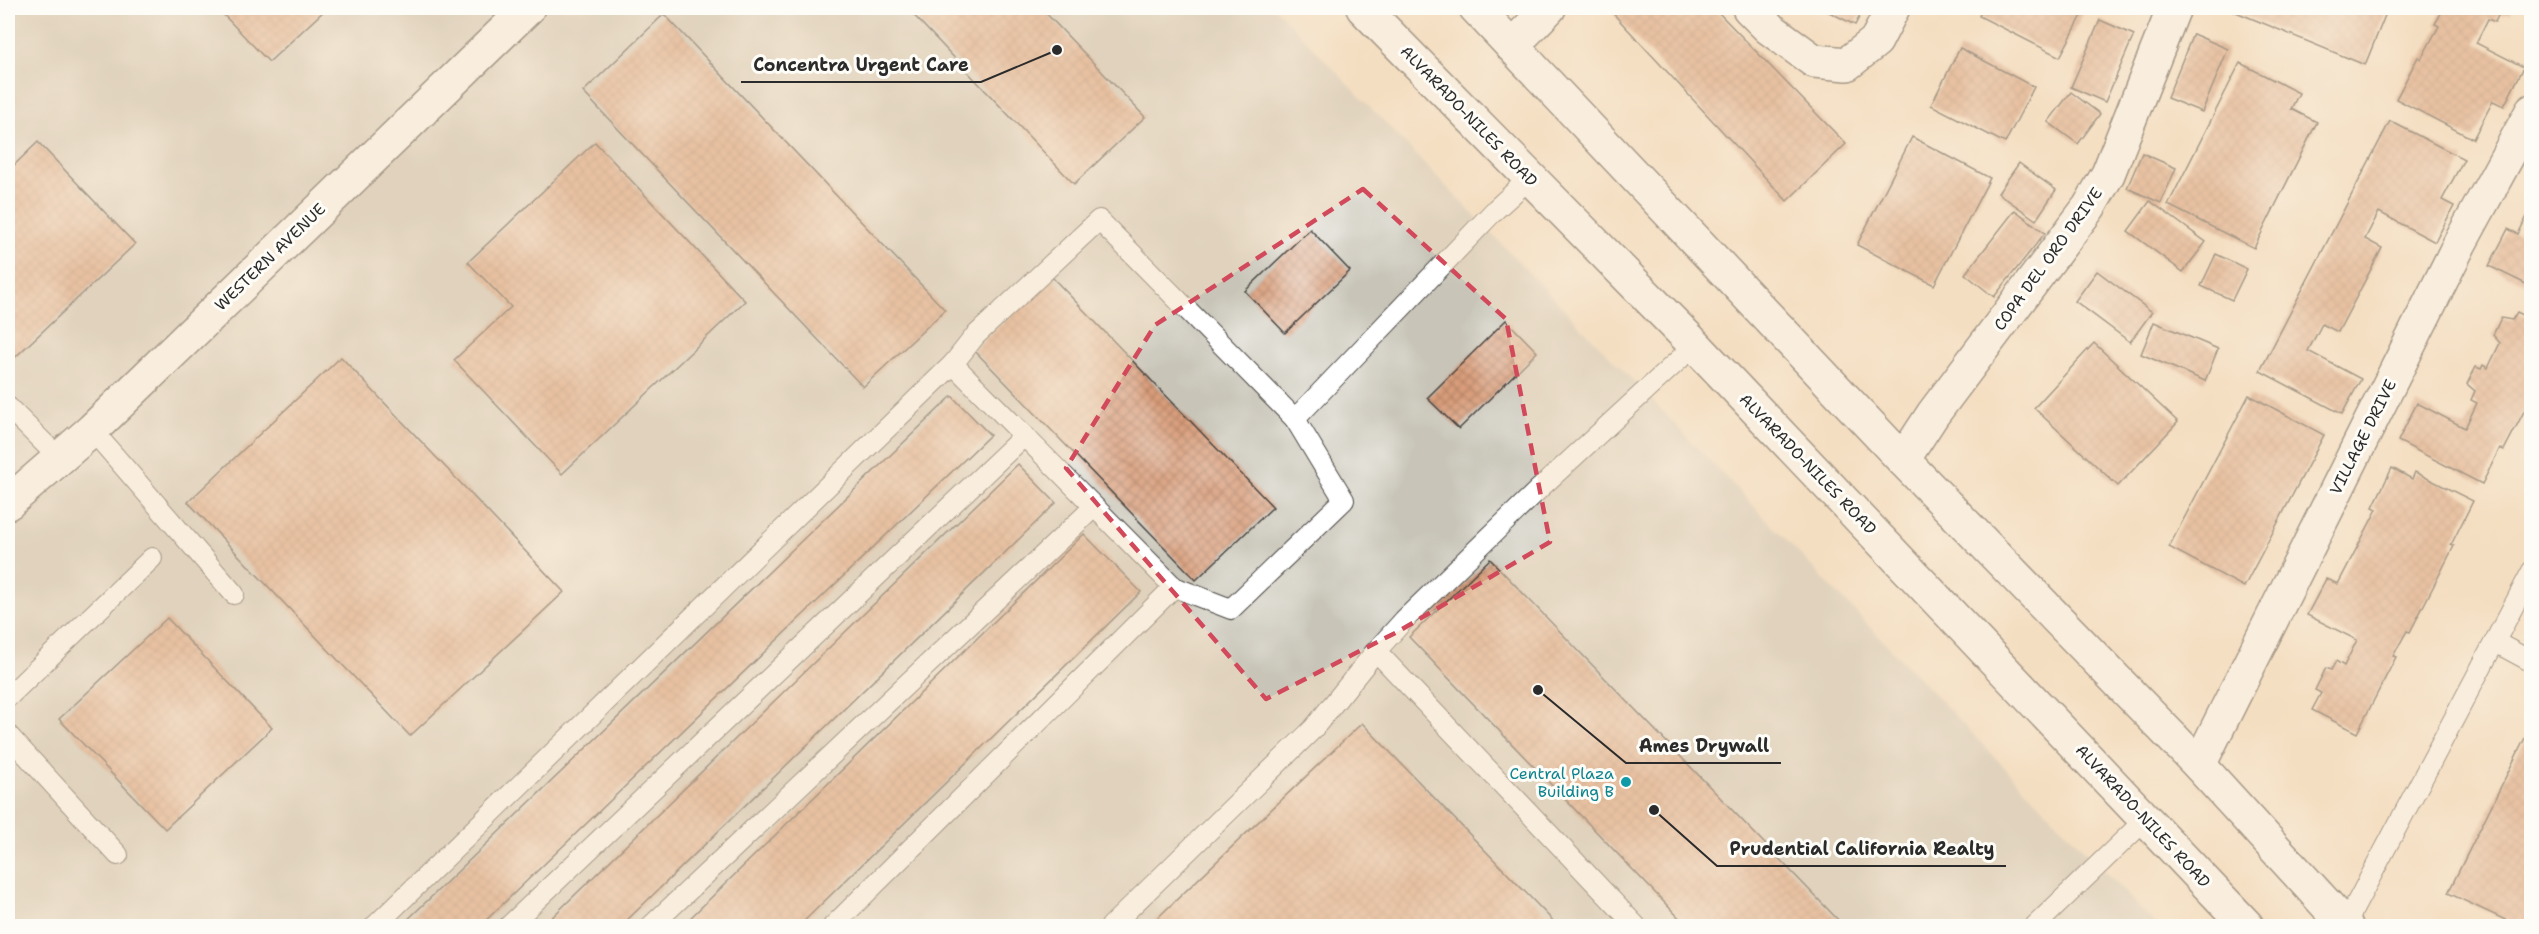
<svg xmlns="http://www.w3.org/2000/svg" width="2539" height="934" font-family="'Shantell Sans',sans-serif">
	<style>
		.industrial { fill: #c8c4b8 }
		.building { fill: url(#building-cross-hatch) }
		.lines { fill: none; stroke-linecap: round; stroke-linejoin: round }
		.lane-casing { stroke: #494642; stroke-width: 22 }
		.street-casing { stroke: #494642; stroke-width: 36 }
		.secondary-casing { stroke: #494642; stroke-width: 36 }
		.lane { stroke: #fff; stroke-width: 20 }
		.street { stroke: #fff; stroke-width: 33 }
		.secondary { stroke: #fff; stroke-width: 33 }
		.marked { fill: none; stroke: #d1495b; stroke-width: 4.5; stroke-dasharray: 12 8; stroke-linejoin: round }
		.culture-dot { fill: #0f9aa8; stroke: #fdfcf7; stroke-width: 2 }
		.labels { text-anchor: middle; dominant-baseline: central; stroke-width: 6; stroke-linejoin: round; paint-order: stroke }
		.street-label { font-size: 16px; fill: #2b2b2b; stroke: #fdfcf7 }
		.culture-label { font-size: 16px; fill: #0d838f; stroke: #fdfcf7; text-anchor: end }
		.leader { fill: none; stroke: #2b2b2b; stroke-width: 2 }
		.callout-dot { fill: #2b2b2b; stroke: #fdfcf7; stroke-width: 2 }
		.callout-label { font-size: 18px; text-anchor: middle; font-weight: bold; fill: #2b2b2b; stroke: #fdfcf7; stroke-width: 6; stroke-linejoin: round; paint-order: stroke }
	</style>
	<defs>
		<pattern id="building-cross-hatch" width="8" height="8" patternUnits="userSpaceOnUse" patternTransform="scale(1.5)"><rect width="8" height="8" fill="#d99d7a"/><path d="M0 0l8 8M0 8l8-8" fill="none" stroke="#b08064"/></pattern>
	</defs>
	<rect width="100%" height="100%" fill="#fdfcf7"/>
	<filter id="ink" filterUnits="userSpaceOnUse"><feTurbulence type="fractalNoise" baseFrequency=".0167" numOctaves="2"/><feDisplacementMap in="SourceGraphic" scale="12" xChannelSelector="R" yChannelSelector="G"/><feConvolveMatrix kernelMatrix="1 2 1 2 8 2 1 2 1" color-interpolation-filters="sRGB"/></filter>
	<filter id="wash" filterUnits="userSpaceOnUse"><feTurbulence type="fractalNoise" baseFrequency=".008" numOctaves="4" result="noise"/><feDisplacementMap in="SourceGraphic" scale="24" xChannelSelector="R" yChannelSelector="G"/><feGaussianBlur stdDeviation="1.35" result="paint"/><feColorMatrix in="noise" values="0 0 0 0 0 0 0 0 0 0 0 0 0 0 0 0 0 1.4 0 .05"/><feComposite in="paint" operator="in"/></filter>
	<g filter="url(#wash)">
		<rect width="100%" height="100%" fill="#f4dec1"/>
		<polygon class="industrial" points="8,8 1275,8 2157,926 8,926"/>
		<g id="blocks">
			<g class="building">
				<polygon points="217,8 327,8 269,62"/>
				<polygon points="907,8 1041,8 1145,117 1074,184"/>
				<polygon points="1608,8 1714,8 1846,144 1787,201"/>
				<polygon points="1821,8 1864,8 1855,25"/>
				<polygon points="1983,8 2086,8 2060,57 1979,16"/>
				<polygon points="2232,8 2388,8 2365,65 2231,10"/>
				<polygon points="2444,8 2514,8 2510,15 2505,13 2504,16 2499,14 2495,22 2488,19 2476,43 2524,67 2504,106 2493,101 2473,139 2396,99 2418,57 2421,59 2439,26 2435,24"/>
				<polygon points="664,14 945,310 863,387 583,92"/>
				<polygon points="2100,20 2134,35 2105,102 2071,87"/>
				<polygon points="2193,34 2228,49 2202,112 2167,98"/>
				<polygon points="1960,48 2034,87 2005,143 1931,105"/>
				<polygon points="2240,63 2299,93 2291,109 2317,122 2254,248 2168,205"/>
				<polygon points="2071,92 2100,114 2078,144 2048,122"/>
				<polygon points="2390,121 2464,159 2442,200 2454,206 2435,242 2379,212 2365,239 2382,248 2338,332 2322,324 2308,351 2361,379 2342,414 2260,371"/>
				<polygon points="1912,137 1990,178 1934,285 1857,245"/>
				<polygon points="38,142 135,244 8,364 8,171"/>
				<polygon points="595,142 745,301 562,474 454,360 511,307 468,262"/>
				<polygon points="2142,153 2176,168 2161,203 2127,188"/>
				<polygon points="2019,163 2056,190 2036,220 1998,193"/>
				<polygon points="2150,201 2206,242 2183,272 2128,231"/>
				<polygon points="2532,207 2532,287 2489,266 2508,229 2518,234"/>
				<polygon points="2015,210 2045,233 1994,297 1965,274"/>
				<polygon points="1310,229 1350,271 1285,333 1245,291"/>
				<polygon points="2216,254 2247,269 2232,300 2201,286"/>
				<polygon points="2097,271 2152,312 2130,342 2075,301"/>
				<polygon points="1051,276 1273,507 1196,580 974,350"/>
				<polygon points="2532,304 2532,396 2504,450 2500,448 2482,484 2398,441 2417,403 2465,428 2477,403 2471,400 2475,391 2467,384 2476,367 2481,369 2483,365 2488,368 2500,343 2493,335 2501,318 2512,320 2517,312 2525,316"/>
				<polygon points="1506,320 1537,352 1459,429 1427,398"/>
				<polygon points="2154,322 2218,349 2205,381 2141,354"/>
				<polygon points="2094,343 2178,422 2118,486 2034,408"/>
				<polygon points="341,357 564,592 410,736 188,502"/>
				<polygon points="2249,395 2324,435 2244,587 2169,547"/>
				<polygon points="952,396 990,435 480,926 401,926"/>
				<polygon points="1018,464 1056,503 621,926 543,926"/>
				<polygon points="2392,468 2412,479 2415,472 2473,501 2451,545 2454,546 2410,632 2407,631 2393,656 2396,657 2357,733 2312,710 2321,693 2315,690 2326,668 2331,670 2336,661 2344,666 2357,640 2307,615 2326,579 2338,584 2377,509 2373,507"/>
				<polygon points="1084,534 1141,592 799,926 682,926"/>
				<polygon points="1490,559 1844,926 1687,926 1409,637"/>
				<polygon points="167,618 272,728 165,829 59,719"/>
				<polygon points="1362,723 1558,926 1149,926"/>
				<polygon points="2526,736 2532,739 2532,926 2518,926 2448,893"/>
			</g>
		</g>
	</g>
	<g filter="url(#ink)">
		<use href="#blocks" fill-opacity="0" stroke="#494642" stroke-width="1.5"/>
		<g class="lines">
			<defs>
				<g id="lane">
					<polyline points="8,407 59,458"/>
					<polyline points="92,430 234,594"/>
					<polyline points="1174,587 953,364 975,336 1099,220 1295,419 1496,209 1530,178"/>
					<polyline points="2495,642 2532,662"/>
					<polyline points="1376,651 1636,926"/>
					<polyline points="8,697 152,558"/>
					<polyline points="8,735 118,855"/>
					<polyline points="2345,925 2532,571"/>
					<polyline points="375,926 953,364"/>
					<polyline points="509,926 1024,436"/>
					<polyline points="651,926 1094,507"/>
					<polyline points="833,926 1174,587 1231,609 1344,500 1295,419"/>
					<polyline points="1111,926 1313,729 1376,651 1404,620 1540,488 1695,345"/>
					<polyline points="2035,926 2146,819"/>
				</g>
				<g id="street">
					<polyline points="1749,8 1769,28 1814,61 1847,64 1876,41 1893,8"/>
					<polyline points="1512,46 1549,8"/>
					<polyline points="1903,460 1933,414 2089,207 2108,174 2174,8"/>
					<polyline points="8,503 92,430 528,8"/>
					<polyline points="2199,765 2460,243 2532,111"/>
				</g>
				<g id="secondary">
					<polyline points="1363,8 1695,345 2247,926"/>
					<polyline points="1476,8 1903,460 2199,765 2346,926"/>
				</g>
			</defs>
			<use href="#lane" class="lane-casing"/>
			<use href="#street" class="street-casing"/>
			<use href="#secondary" class="secondary-casing"/>
			<use href="#lane" class="lane"/>
			<use href="#street" class="street"/>
			<use href="#secondary" class="secondary"/>
		</g>
	</g>
	<path d="M0 0H2539V934H0ZM1363 189 1506 319 1550 542 1399 631 1266 699 1066 468 1155 325Z" fill="#f4dec1" fill-opacity=".55" fill-rule="evenodd"/>
	<path class="marked" d="M1363 189 1506 319 1550 542 1399 631 1266 699 1066 468 1155 325Z"/>
	<circle class="culture-dot" cx="1626" cy="782" r="6"/>
	<g class="labels">
		<g class="street-label">
			<text transform="translate(1469 116) rotate(46)">ALVARADO-NILES ROAD</text>
			<text transform="translate(270 257) rotate(-44)">WESTERN AVENUE</text>
			<text transform="translate(2048 259) rotate(-54)">COPA DEL ORO DRIVE</text>
			<text transform="translate(2363 437) rotate(-63)">VILLAGE DRIVE</text>
			<text transform="translate(1808 464) rotate(46)">ALVARADO-NILES ROAD</text>
			<text transform="translate(2143 816) rotate(47)">ALVARADO-NILES ROAD</text>
		</g>
		<g class="culture-label">
			<text x="1614" y="773">Central Plaza<tspan x="1614" dy="18">Building B</tspan></text>
		</g>
	</g>
	<path class="leader" d="M1057 50L981 82H741M1538 690L1626 763H1781M1654 810L1717 866H2006"/>
	<g class="callout-dot">
		<circle cx="1057" cy="50" r="6"/>
		<circle cx="1538" cy="690" r="6"/>
		<circle cx="1654" cy="810" r="6"/>
	</g>
	<g class="callout-label">
		<text x="861" y="71">Concentra Urgent Care</text>
		<text x="1704" y="752">Ames Drywall</text>
		<text x="1862" y="855">Prudential California Realty</text>
	</g>
	<rect width="2539" height="934" fill="none" stroke="#fdfcf7" stroke-width="30"/>
</svg>
